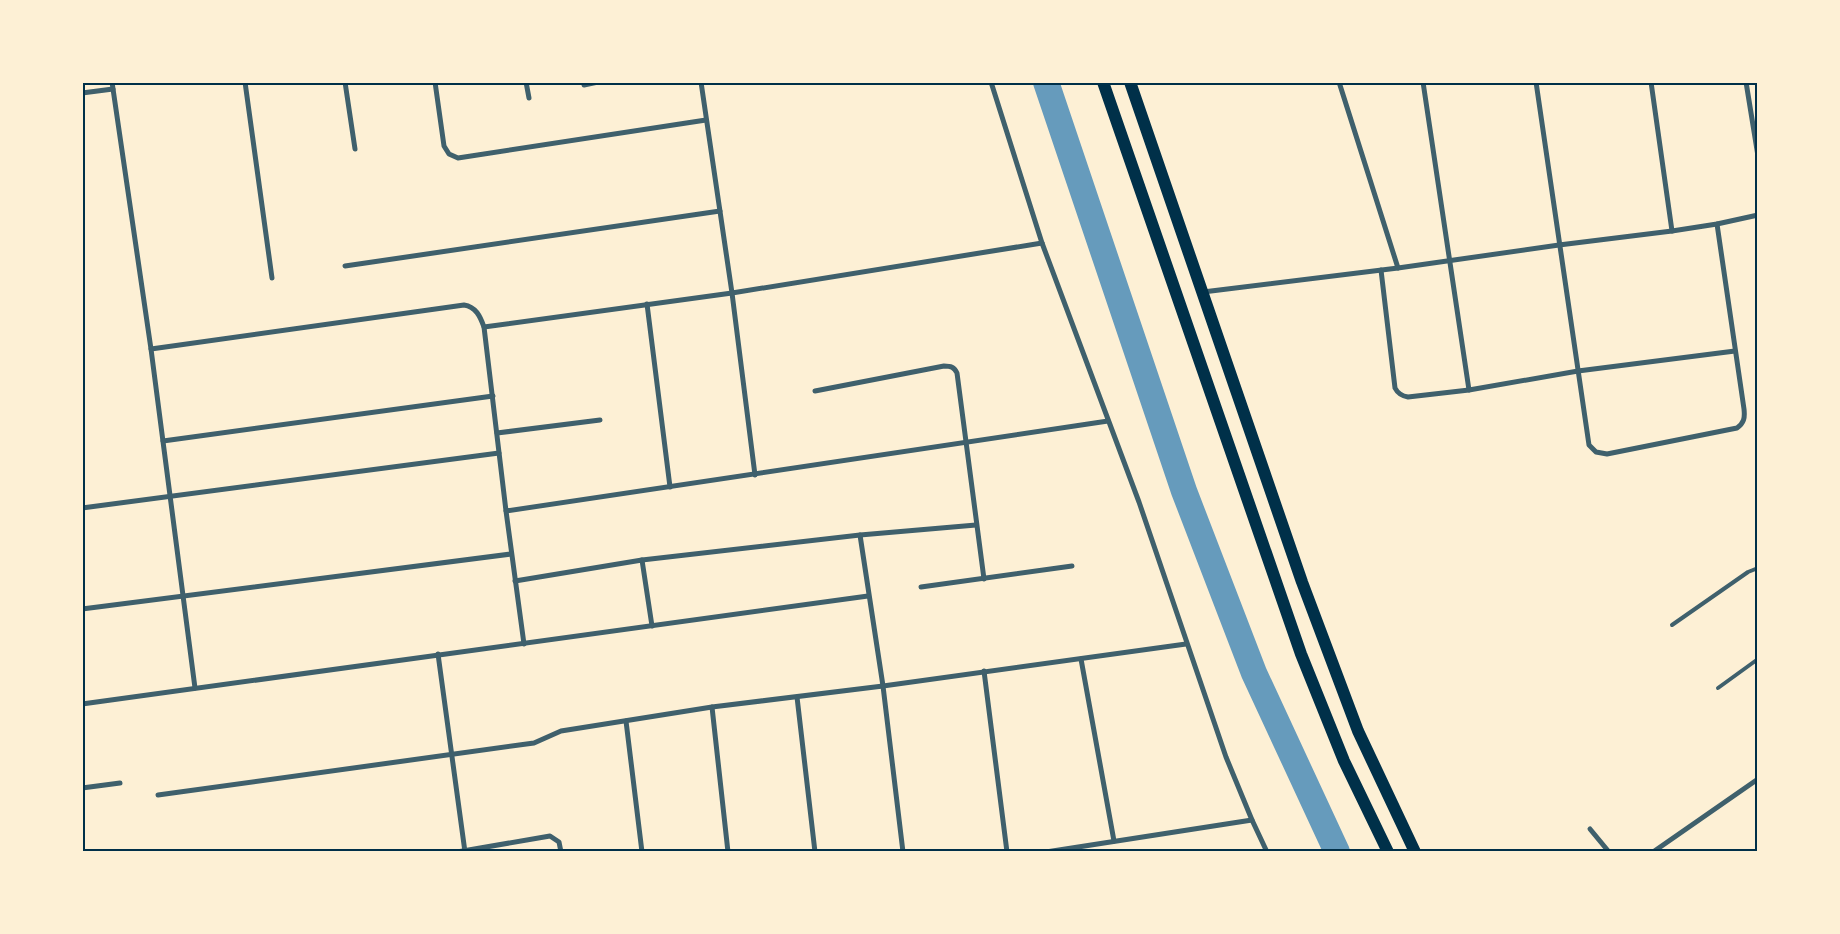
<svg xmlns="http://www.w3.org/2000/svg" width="1840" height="934" font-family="Barlow,sans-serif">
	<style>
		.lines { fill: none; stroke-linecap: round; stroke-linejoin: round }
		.river { stroke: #669bbc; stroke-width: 26 }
		.service { stroke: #3f606c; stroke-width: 4 }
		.minor { stroke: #3f606c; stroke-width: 5 }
		.trunk { stroke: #003049; stroke-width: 12 }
		.neatline { fill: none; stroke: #003049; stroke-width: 2 }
	</style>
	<rect width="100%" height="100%" fill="#fdf0d5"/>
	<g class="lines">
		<polyline class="river" points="1046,82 1184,491 1254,673 1337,852"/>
		<g class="service">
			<polyline points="1672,625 1748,572 1758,568"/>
			<polyline points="1718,688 1758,659"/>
		</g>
		<g class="minor">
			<polyline points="112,82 151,349 195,688"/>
			<polyline points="245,82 272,278"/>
			<polyline points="345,82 355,149"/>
			<polyline points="435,82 444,146 449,154 458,158 706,120"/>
			<polyline points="526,82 529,98"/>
			<polyline points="701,82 732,293 755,475"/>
			<polyline points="991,82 1042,243 1139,502 1226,757 1252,820 1267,852"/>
			<polyline points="1339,82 1398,268"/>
			<polyline points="1423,82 1469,390"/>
			<path d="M1536 82 1589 445 1596 452 1607 454 1737 428C1744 423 1745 418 1744 409L1717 224"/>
			<polyline points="1651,82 1672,231"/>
			<polyline points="1746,82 1758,156"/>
			<polyline points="584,85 598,82"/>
			<polyline points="82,93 113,89"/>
			<polyline points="345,266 720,211"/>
			<path d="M1381 270 1395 388C1398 394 1402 396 1408 397L1469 390 1578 371 1735 351"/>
			<polyline points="1203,292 1398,268 1559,245 1672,231 1717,224 1758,215"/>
			<polyline points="647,304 670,487"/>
			<polyline points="484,327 732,293 1042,243"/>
			<path d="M151 349 464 305C476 307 480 316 484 327L506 511 524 644"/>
			<path d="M815 391 944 366C951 366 954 367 957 373L984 579"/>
			<polyline points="497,433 600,420"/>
			<polyline points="163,441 493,396"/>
			<polyline points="82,508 499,453"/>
			<polyline points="506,511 1108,421"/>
			<polyline points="860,535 883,686 903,852"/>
			<polyline points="642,560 652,626"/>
			<polyline points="515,581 642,560 860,535 976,525"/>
			<polyline points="921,587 1072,566"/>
			<polyline points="82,609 511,554"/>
			<polyline points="438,654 465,852"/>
			<polyline points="1081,659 1114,841"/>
			<polyline points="984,671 1007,852"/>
			<polyline points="797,697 815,852"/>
			<polyline points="82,704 868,596"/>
			<polyline points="712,707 728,852"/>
			<polyline points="626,721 642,852"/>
			<polyline points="82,788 120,783"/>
			<polyline points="158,795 534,743 561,731 712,707 883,686 1186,644"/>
			<polyline points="1590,829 1609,852"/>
			<polyline points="457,852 550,836 559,842 561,852"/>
			<polyline points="1046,852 1252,820"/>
			<polyline points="1653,852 1758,779"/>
		</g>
		<g class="trunk">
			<polyline points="1103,82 1301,654 1344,761 1388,852"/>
			<polyline points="1130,82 1302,582 1358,731 1415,852"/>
		</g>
	</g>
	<rect width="1840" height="934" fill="none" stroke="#fdf0d5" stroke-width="168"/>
	<rect x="84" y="84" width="1672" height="766" class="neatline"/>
</svg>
